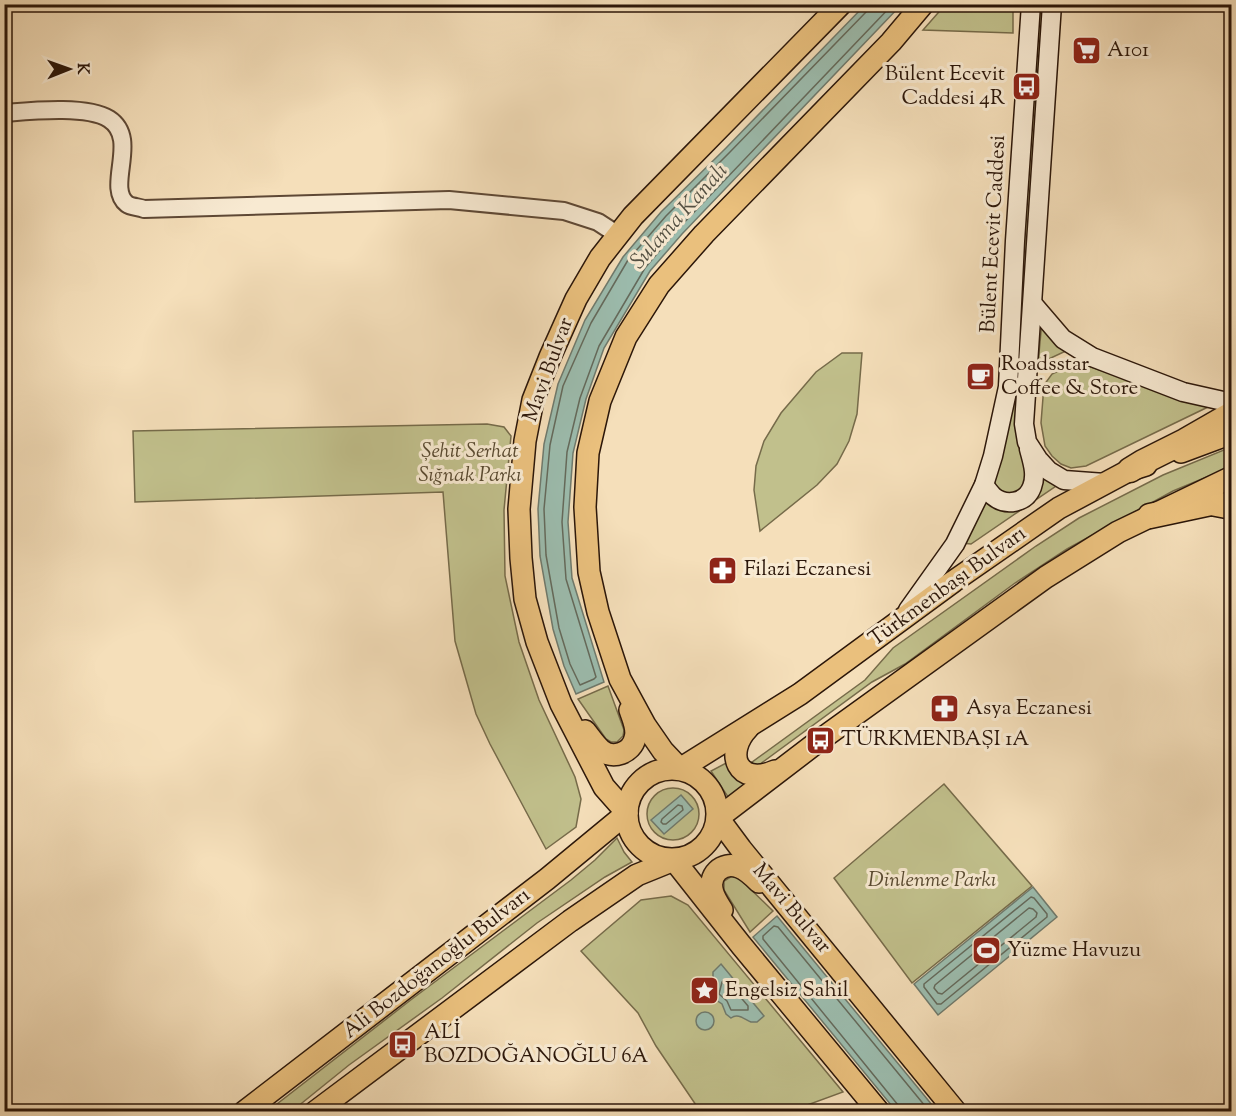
<svg xmlns="http://www.w3.org/2000/svg" width="1236" height="1116" font-family="'Sorts Mill Goudy',serif">
	<style>
		.green { fill: #c1c08c; stroke: #766b4a; stroke-width: 1.5 }
		.water { fill: #9cbdaf; stroke: #6f7a6d; stroke-width: 1.5 }
		.lines { fill: none; stroke-linecap: round; stroke-linejoin: round }
		.shore { stroke: #646a5c; stroke-width: 1.5 }
		.tertiary-casing { stroke: #5e4835; stroke-width: 20 }
		.secondary-casing { stroke: #2b1609; stroke-width: 21 }
		.primary-casing { stroke: #2b1609; stroke-width: 24 }
		.motorway-casing { stroke: #2b1609; stroke-width: 27 }
		.tertiary { stroke: #f8ead2; stroke-width: 16 }
		.secondary { stroke: #f8ead2; stroke-width: 18 }
		.primary { stroke: #eac07d; stroke-width: 21 }
		.motorway { stroke: #eac07d; stroke-width: 24 }
		.labels { text-anchor: middle; dominant-baseline: central; stroke-width: 6; stroke-linejoin: round; paint-order: stroke }
		.poi-label { font-size: 21px; fill: #2b1609; stroke: #f8ead2; text-anchor: start }
		.street-label { font-size: 21px; fill: #2b1609; stroke: #f8ead2 }
		.park-label { font-size: 21px; font-style: italic; fill: #584930; stroke: #f8ead2 }
		.water-label { font-size: 22px; font-style: italic; fill: #535043; stroke: #f8ead2 }
	</style>
	<rect width="100%" height="100%" fill="#f5dfba"/>
	<filter id="stains"><feTurbulence type="fractalNoise" baseFrequency=".00333" numOctaves="4"/><feColorMatrix values="0 0 0 0 .2 0 0 0 0 .09 0 0 0 0 .02 0 0 0 .5 -.17"/></filter>
	<radialGradient id="worn" r=".72"><stop offset=".6" stop-color="#630" stop-opacity="0"/><stop offset="1" stop-color="#630" stop-opacity=".3"/></radialGradient>
	<g class="green">
		<polygon points="945,5 1010,5 1013,10 1013,33 923,30"/>
		<polygon points="1038,5 1045,5 1028,471 1022,493 1000,496 994,485 1016,390"/>
		<polygon points="1042,321 1068,350 1038,364"/>
		<polygon points="842,353 862,353 857,414 849,441 837,464 817,485 760,531 754,490 756,466 764,441 781,413 816,372"/>
		<polygon points="1082,364 1208,407 1086,466 1071,468 1061,464 1052,456 1045,446 1041,423 1044,385 1052,374 1067,367"/>
		<polygon points="487,424 504,427 511,436 504,510 505,576 519,642 539,700 575,777 581,799 576,827 546,849 490,744 476,714 455,641 443,492 135,502 133,431"/>
		<polygon points="1231,447 1231,467 1173,491 1067,549 1015,583 905,664 872,682 752,770 748,765 865,680 893,648 1036,546 1079,518 1163,475"/>
		<polygon points="1041,474 1059,484 971,544 962,543 986,494 999,507"/>
		<polygon points="608,686 624,730 623,736 617,742 611,742 606,739 578,699"/>
		<polygon points="730,761 738,777 746,787 730,800 711,771"/>
		<polygon points="944,784 1032,886 912,983 834,878"/>
		<circle cx="673" cy="814" r="26"/>
		<polygon points="617,838 624,852 632,862 605,877 537,923 442,998 349,1065 292,1111 268,1111 412,999 571,880 595,860"/>
		<polygon points="732,876 739,878 773,911 750,932 724,890 724,881"/>
		<polygon points="671,896 688,905 843,1092 791,1111 700,1111 656,1046 638,1013 581,951 641,900"/>
	</g>
	<g class="water">
		<polygon points="866,4 901,5 682,234 650,271 604,348 586,399 573,453 568,522 572,578 604,682 576,694 564,666 553,629 540,556 538,509 544,444 558,384 585,320 623,257 661,212 726,148"/>
		<polygon points="681,795 693,809 664,834 651,820"/>
		<polygon points="1033,887 1057,917 938,1015 914,984"/>
		<polygon points="777,916 937,1111 896,1111 753,937"/>
		<path d="M721 964 764 1016 757 1022H751C744 1019 738 1013 731 1018L726 1014 722 1004 713 998 712 995 716 983 713 976V972Z"/>
		<circle cx="705" cy="1021" r="9"/>
	</g>
	<g class="lines">
		<g class="shore">
			<polyline points="869,4 867,11 730,152 666,216 628,260 591,323 563,386 550,445 544,509 546,555 559,628 570,664 580,685 594,679 596,677 566,579 562,522 567,452 580,398 599,346 645,268 677,230 893,4"/>
			<polygon points="678,805 682,806 683,810 666,824 663,824 661,822 662,819"/>
			<polygon points="1031,897 1034,898 1047,914 1047,917 941,1004 937,1004 924,987 924,984"/>
			<polygon points="1029,908 1033,909 1037,913 1036,917 942,994 938,993 934,988 935,985"/>
			<polygon points="724,980 727,981 748,1006 748,1010 731,1010 727,1001 719,994 722,982"/>
			<polyline points="900,1112 898,1105 763,939 763,936 774,926 778,927 930,1112"/>
		</g>
		<defs>
			<path id="tertiary" d="M4 113C30 111 87 105 109 119 140 139 105 187 127 204 131 207 139 207 144 209L449 200 564 211 598 222 618 235"/>
			<g id="secondary">
				<polyline points="1052,4 1024,424 1027,442 1038,459 1049,471 1064,480 1105,483"/>
				<polyline points="1033,304 1063,339 1092,357 1183,392 1232,403"/>
				<path d="M984 485C987 489 990 493 993 496 1006 507 1026 503 1032 487 1037 474 1032 461 1029 449"/>
				<polyline points="908,610 955,544 984,485 993,456 1008,387 1015,241 1031,4"/>
			</g>
			<g id="primary">
				<polyline points="1181,452 1232,433"/>
				<path d="M748 728C724 753 737 787 775 771"/>
				<path d="M585 731C590 737 595 745 601 750 612 760 632 753 635 738 638 729 633 719 630 710"/>
				<circle cx="672" cy="814" r="45"/>
				<polyline points="680,769 663,751 645,725 620,679 598,612 589,572 585,507 588,453 600,401 626,337 659,285 704,234 891,42 923,4"/>
				<polyline points="680,769 800,694 954,581 1059,508 1130,470 1146,465"/>
				<polyline points="627,813 604,787 561,704 537,642 525,599 521,558 519,509 525,441 533,400 550,357 576,299 600,258 633,216 841,4"/>
				<polyline points="718,818 820,740 1046,577 1118,532 1232,477"/>
				<polyline points="718,818 741,849 956,1112"/>
				<polyline points="674,860 741,945 879,1112"/>
				<path d="M722 910C719 905 715 899 713 893 707 875 722 861 739 867 747 870 753 876 759 882"/>
				<polyline points="244,1112 547,879 627,813"/>
				<polyline points="315,1112 570,921 637,875 674,860"/>
			</g>
			<g id="motorway">
				<polyline points="1130,470 1143,462 1185,441 1232,414"/>
				<polyline points="1150,516 1211,503 1232,507"/>
			</g>
		</defs>
		<use href="#tertiary" class="tertiary-casing"/>
		<use href="#secondary" class="secondary-casing"/>
		<use href="#primary" class="primary-casing"/>
		<use href="#motorway" class="motorway-casing"/>
		<use href="#tertiary" class="tertiary"/>
		<use href="#secondary" class="secondary"/>
		<use href="#primary" class="primary"/>
		<use href="#motorway" class="motorway"/>
	</g>
	<defs>
		<symbol id="supermarket-square" viewBox="-11 -11 22 22"><rect x="-9" y="-9" width="18" height="18" rx="4" fill="#8f2418" stroke="#f8ead2"/><path d="M-6-5.5h2.5l.6 2H6L4.5 2H-2.5L-4.4-4H-6ZM-1.5 3.2a1.3 1.3 0 1 0 .1 0ZM3 3.2a1.3 1.3 0 1 0 .1 0Z" fill="#fff"/></symbol>
		<symbol id="bus-square" viewBox="-11 -11 22 22"><rect x="-9" y="-9" width="18" height="18" rx="4" fill="#8f2418" stroke="#f8ead2"/><path d="M-5-6H5V4H4V6H2V4H-2V6H-4V4H-5ZM-3.5-4V0h7V-4ZM-3.5 1.2v1.5H-2V1.2ZM2 1.2v1.5H3.5V1.2Z" fill="#fff"/></symbol>
		<symbol id="cafe-square" viewBox="-11 -11 22 22"><rect x="-9" y="-9" width="18" height="18" rx="4" fill="#8f2418" stroke="#f8ead2"/><path d="M-5.5-4.5H6V0H3Q3 3.5 0 3.5H-2.5Q-5.5 3.5-5.5 0ZM3-3.2v2h1.7v-2ZM-6 4.5H4V6H-6Z" fill="#fff"/></symbol>
		<symbol id="pharmacy-square" viewBox="-11 -11 22 22"><rect x="-9" y="-9" width="18" height="18" rx="4" fill="#8f2418" stroke="#f8ead2"/><path d="M-2-6h4v4h4v4h-4v4h-4v-4h-4v-4h4Z" fill="#fff"/></symbol>
		<symbol id="stadium-square" viewBox="-11 -11 22 22"><rect x="-9" y="-9" width="18" height="18" rx="4" fill="#8f2418" stroke="#f8ead2"/><path d="M0-5a6.5 5 0 1 0 0 10a6.5 5 0 1 0 0-10ZM-3.5-1.8h7v3.6h-7Z" fill="#fff"/></symbol>
		<symbol id="sight-square" viewBox="-11 -11 22 22"><rect x="-9" y="-9" width="18" height="18" rx="4" fill="#8f2418" stroke="#f8ead2"/><path d="M0-6L1.8-2.2L6-1.7L2.9 1.2L3.7 5.4L0 3.3L-3.7 5.4L-2.9 1.2L-6-1.7L-1.8-2.2Z" fill="#fff"/></symbol>
	</defs>
	<g fill-rule="evenodd">
		<use href="#supermarket-square" x="1070" y="34" width="33" height="33"/>
		<use href="#bus-square" x="1010" y="70" width="33" height="33"/>
		<use href="#cafe-square" x="964" y="360" width="33" height="33"/>
		<use href="#pharmacy-square" x="706" y="554" width="33" height="33"/>
		<use href="#pharmacy-square" x="928" y="692" width="33" height="33"/>
		<use href="#bus-square" x="804" y="724" width="33" height="33"/>
		<use href="#stadium-square" x="970" y="934" width="33" height="33"/>
		<use href="#sight-square" x="688" y="974" width="33" height="33"/>
		<use href="#bus-square" x="386" y="1028" width="33" height="33"/>
	</g>
	<g class="labels">
		<g class="poi-label">
			<text x="1107" y="51">A101</text>
			<text x="1005" y="75" text-anchor="end">Bülent Ecevit<tspan x="1005" dy="24">Caddesi 4R</tspan></text>
			<text x="1001" y="365">Roadsstar<tspan x="1001" dy="24">Coffee &amp; Store</tspan></text>
			<text x="744" y="570">Filazi Eczanesi</text>
			<text x="966" y="709">Asya Eczanesi</text>
			<text x="841" y="740">TÜRKMENBAŞI 1A</text>
			<text x="1007" y="951">Yüzme Havuzu</text>
			<text x="725" y="991">Engelsiz Sahil</text>
			<text x="424" y="1033">ALİ<tspan x="424" dy="24">BOZDOĞANOĞLU 6A</tspan></text>
		</g>
		<g class="street-label">
			<text transform="translate(994 234) rotate(-87)">Bülent Ecevit Caddesi</text>
			<text transform="translate(549 370) rotate(-70)">Mavi Bulvar</text>
			<text transform="translate(948 587) rotate(-36)">Türkmenbaşı Bulvarı</text>
			<text transform="translate(791 909) rotate(50)">Mavi Bulvar</text>
			<text transform="translate(437 964) rotate(-38)">Ali Bozdoğanoğlu Bulvarı</text>
		</g>
		<g class="park-label">
			<text x="470" y="452">Şehit Serhat<tspan x="470" dy="24">Sığnak Parkı</tspan></text>
			<text x="932" y="881">Dinlenme Parkı</text>
		</g>
		<g class="water-label">
			<text transform="translate(680 217) rotate(-48)">Sulama Kanalı</text>
		</g>
	</g>
	<rect width="1236" height="1116" fill="none" stroke="#f5dfba" stroke-width="24"/>
	<rect x="6" y="6" width="1224" height="1104" fill="none" stroke="#2b1609" stroke-width="3"/>
	<rect x="12" y="12" width="1212" height="1092" fill="none" stroke="#2b1609" stroke-width="1.5"/>
	<g transform="translate(69 69) rotate(89)" stroke="#f8ead2" stroke-width="4.5" paint-order="stroke">
	<path d="M0-4.5L10 22L0 15L-10 22Z" fill="#2b1609"/>
	<text y="-9" font-size="16" font-weight="bold" text-anchor="middle" fill="#2b1609">K</text>
	</g>
	<rect width="100%" height="100%" filter="url(#stains)"/>
	<rect width="100%" height="100%" fill="url(#worn)"/>
</svg>
